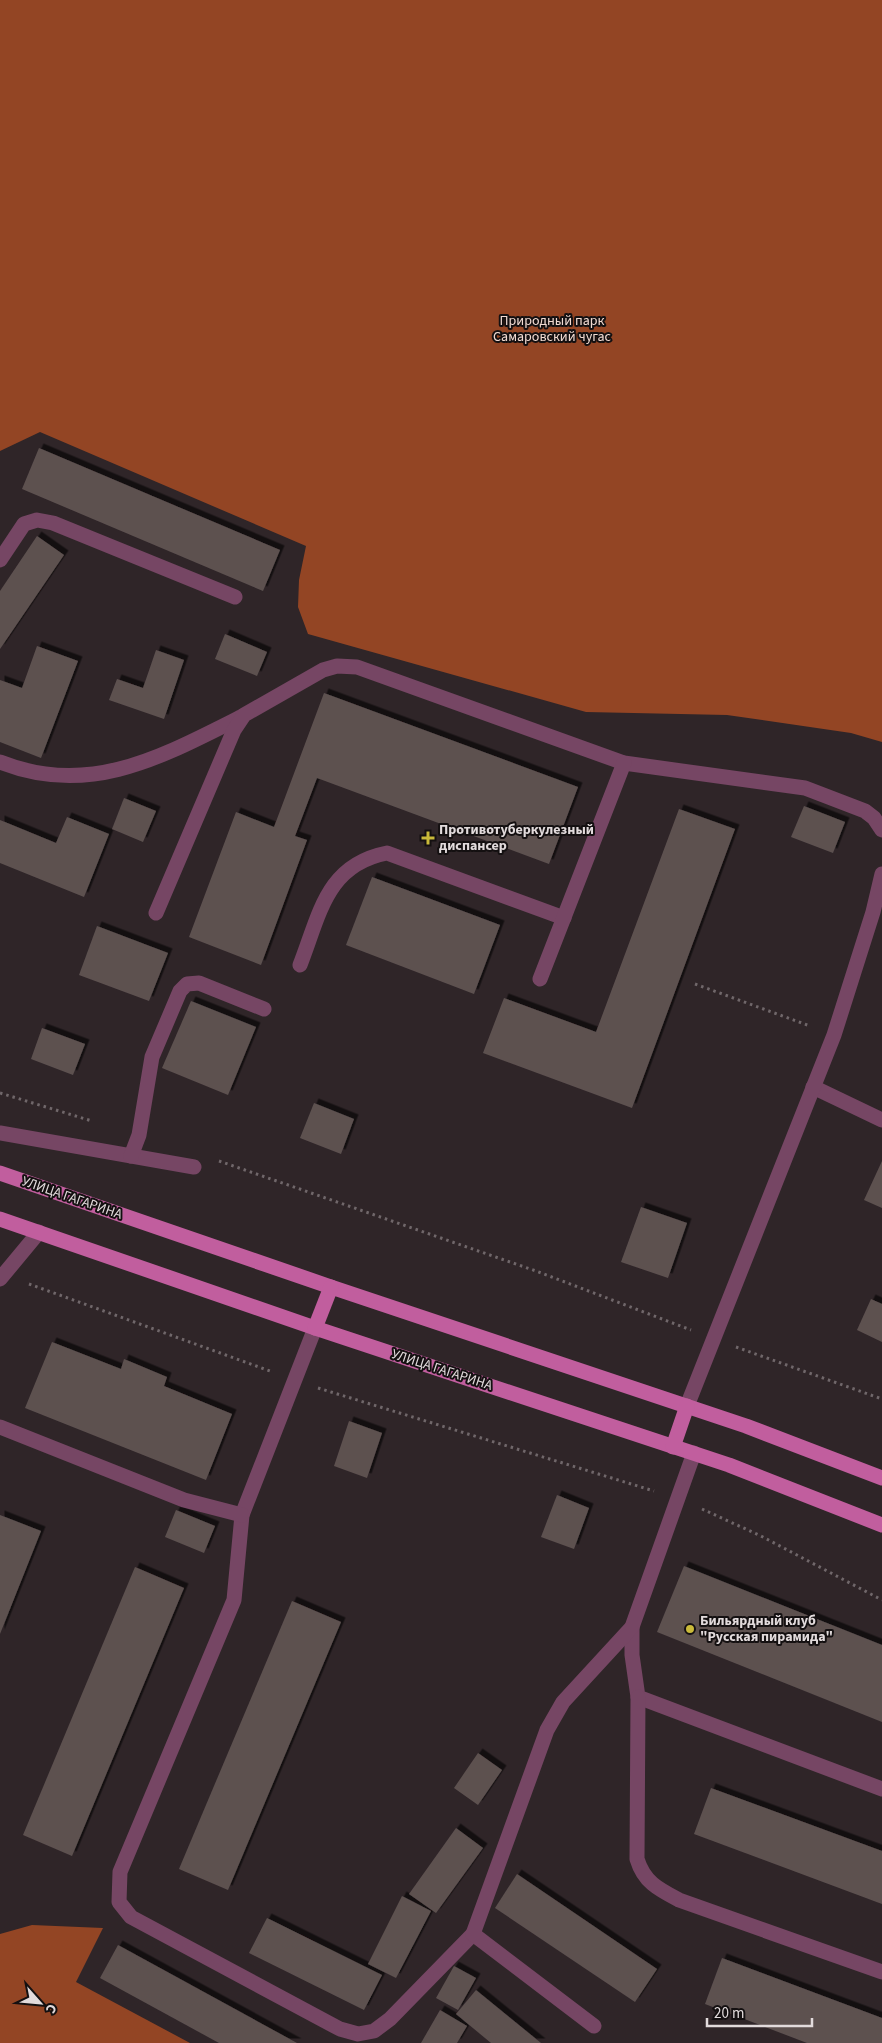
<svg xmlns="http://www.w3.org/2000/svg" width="882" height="2043" font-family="'Source Sans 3',sans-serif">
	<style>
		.forest { fill: #934524 }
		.building { fill: #5d5150; filter: url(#shadow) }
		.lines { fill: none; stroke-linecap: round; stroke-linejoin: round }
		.path { stroke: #70676a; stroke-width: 3; stroke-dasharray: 2.5 4; stroke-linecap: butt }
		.lane { stroke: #764664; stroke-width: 15 }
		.primary { stroke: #c15e9e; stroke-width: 15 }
		.poi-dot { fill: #caba3a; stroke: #141011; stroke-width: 2 }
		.labels { text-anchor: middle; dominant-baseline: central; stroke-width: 4; stroke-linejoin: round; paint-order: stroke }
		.park-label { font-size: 14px; fill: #f2dbd2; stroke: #141011 }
		.poi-label { font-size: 14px; font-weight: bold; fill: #e2dbdc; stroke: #141011; text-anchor: start }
		.street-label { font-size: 14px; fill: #e2dbdc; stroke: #141011 }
	</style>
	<defs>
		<filter id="shadow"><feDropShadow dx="4.5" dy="-4.5" stdDeviation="0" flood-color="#0009"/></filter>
	</defs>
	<rect width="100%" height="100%" fill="#2f2528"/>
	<g class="forest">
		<polygon points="0,0 882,0 882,742 851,733 727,715 586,712 308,634 298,607 299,580 306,546 40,432 0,451"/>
		<polygon points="32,1925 103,1928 76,1982 190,2043 0,2043 0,1934"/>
	</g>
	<g class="building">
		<polygon points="39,448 280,550 263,591 22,489"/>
		<polygon points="37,536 64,555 0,649 0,591"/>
		<polygon points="225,634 267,652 257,676 215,659"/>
		<polygon points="37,646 78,661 41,758 0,742 0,680 22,688"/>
		<polygon points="156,650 184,660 164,719 109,700 117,679 143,688"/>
		<polygon points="324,693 578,787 549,864 317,778 295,836 307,840 261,965 189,937 236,812 274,827"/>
		<polygon points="124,798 156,811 143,842 112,829"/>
		<polygon points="804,806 845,822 833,853 791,837"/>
		<polygon points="679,809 735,829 632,1108 483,1053 504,998 596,1032"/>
		<polygon points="67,817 109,834 84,897 0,863 0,820 56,843"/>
		<polygon points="372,877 500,925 474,994 346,945"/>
		<polygon points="97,926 168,953 149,1001 79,975"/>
		<polygon points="191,1001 256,1027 228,1095 162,1068"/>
		<polygon points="42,1028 85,1044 73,1075 31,1059"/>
		<polygon points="314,1103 354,1119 341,1154 300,1138"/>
		<polygon points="882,1161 882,1208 864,1200"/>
		<polygon points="641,1207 687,1223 668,1278 621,1262"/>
		<polygon points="871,1299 882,1304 882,1342 857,1330"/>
		<polygon points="52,1342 121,1369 124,1359 167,1377 164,1386 232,1414 206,1480 25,1408"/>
		<polygon points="349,1421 382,1433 367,1478 334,1466"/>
		<polygon points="557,1495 589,1508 574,1549 541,1537"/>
		<polygon points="176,1510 215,1526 204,1553 165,1537"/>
		<polygon points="0,1515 41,1531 0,1634"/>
		<polygon points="684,1566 882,1645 882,1722 657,1632"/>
		<polygon points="135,1567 184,1588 72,1856 23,1835"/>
		<polygon points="292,1601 341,1622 228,1890 179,1869"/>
		<polygon points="478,1753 502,1770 478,1805 454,1788"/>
		<polygon points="711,1788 882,1851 882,1904 694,1834"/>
		<polygon points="456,1828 483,1848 436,1913 409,1894"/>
		<polygon points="517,1874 657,1969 635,2002 495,1908"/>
		<polygon points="402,1896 431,1911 396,1978 368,1964"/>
		<polygon points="267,1918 382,1975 364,2010 249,1953"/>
		<polygon points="118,1945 297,2043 219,2043 100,1978"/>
		<polygon points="722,1958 882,2018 882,2043 807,2043 705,2004"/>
		<polygon points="454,1966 476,1978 458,2010 436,1998"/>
		<polygon points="476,1990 541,2043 491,2043 456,2014"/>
		<polygon points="440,2010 467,2026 457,2043 421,2043"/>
	</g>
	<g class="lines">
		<g class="path">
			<polyline points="695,984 810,1026"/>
			<polyline points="0,1093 92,1121"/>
			<polyline points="219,1161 536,1271 691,1330"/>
			<polyline points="29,1284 270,1371"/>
			<polyline points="736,1347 882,1399"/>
			<polyline points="318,1388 654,1491"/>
			<polyline points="702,1509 761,1536 882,1600"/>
		</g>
		<g class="lane">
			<polyline points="0,560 24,524 37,520 53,523 235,597"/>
			<path d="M0 762C90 798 163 756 243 716"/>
			<polyline points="156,913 234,730 244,715 323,670 337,666 357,667 624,763 805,788 865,811 874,818 882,830"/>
			<path d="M300 965C320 914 326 865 387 853L564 918"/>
			<polyline points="540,979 624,763"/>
			<polyline points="813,1087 882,1120"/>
			<polyline points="0,1133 194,1167"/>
			<polyline points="131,1156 139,1135 152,1057 180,991 187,984 199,983 264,1009"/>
			<polyline points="0,1279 39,1232"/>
			<polyline points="315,1328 242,1515 234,1600 120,1872 119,1902 131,1917 340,2029 358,2034 374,2031 390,2019 473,1934"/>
			<polyline points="687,1406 834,1035 873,912 882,874"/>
			<polyline points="0,1427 184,1500 242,1515"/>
			<polyline points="632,1627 632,1655 638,1697 882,1789"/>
			<path d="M638 1697 637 1859C644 1882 658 1889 679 1900L882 1972"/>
			<polyline points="594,2026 473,1934 547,1730 563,1702 632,1627 694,1453"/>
		</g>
		<g class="primary">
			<polyline points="0,1173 331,1287 746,1426 882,1478"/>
			<polyline points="0,1219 315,1328 729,1465 882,1525"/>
			<polyline points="315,1328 331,1287"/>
			<polyline points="673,1447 687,1406"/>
		</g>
	</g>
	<g class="poi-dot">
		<path d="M425.5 830.5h5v5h5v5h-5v5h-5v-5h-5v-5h5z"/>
		<circle cx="690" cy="1629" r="5"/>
	</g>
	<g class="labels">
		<g class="park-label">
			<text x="552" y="321">Природный парк<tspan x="552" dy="16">Самаровский чугас</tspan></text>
		</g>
		<g class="poi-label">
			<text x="439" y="830">Противотуберкулезный<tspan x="439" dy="16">диспансер</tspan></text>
			<text x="700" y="1621">Бильярдный клуб<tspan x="700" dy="16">"Русская пирамида"</tspan></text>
		</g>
		<g class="street-label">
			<text transform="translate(72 1198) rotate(19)">УЛИЦА ГАГАРИНА</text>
			<text transform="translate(442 1370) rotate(18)">УЛИЦА ГАГАРИНА</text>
		</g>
	</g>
	<g transform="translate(40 2003) rotate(117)" stroke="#141011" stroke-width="4" paint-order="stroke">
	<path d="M0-4L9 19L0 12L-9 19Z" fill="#e2dbdc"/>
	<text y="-8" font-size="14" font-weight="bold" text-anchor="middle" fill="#e2dbdc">С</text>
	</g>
	<path d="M707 2018v8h105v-8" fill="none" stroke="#e2dbdc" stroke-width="2.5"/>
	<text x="714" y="2018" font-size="15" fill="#e2dbdc" stroke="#141011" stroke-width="4" paint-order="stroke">20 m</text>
</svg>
